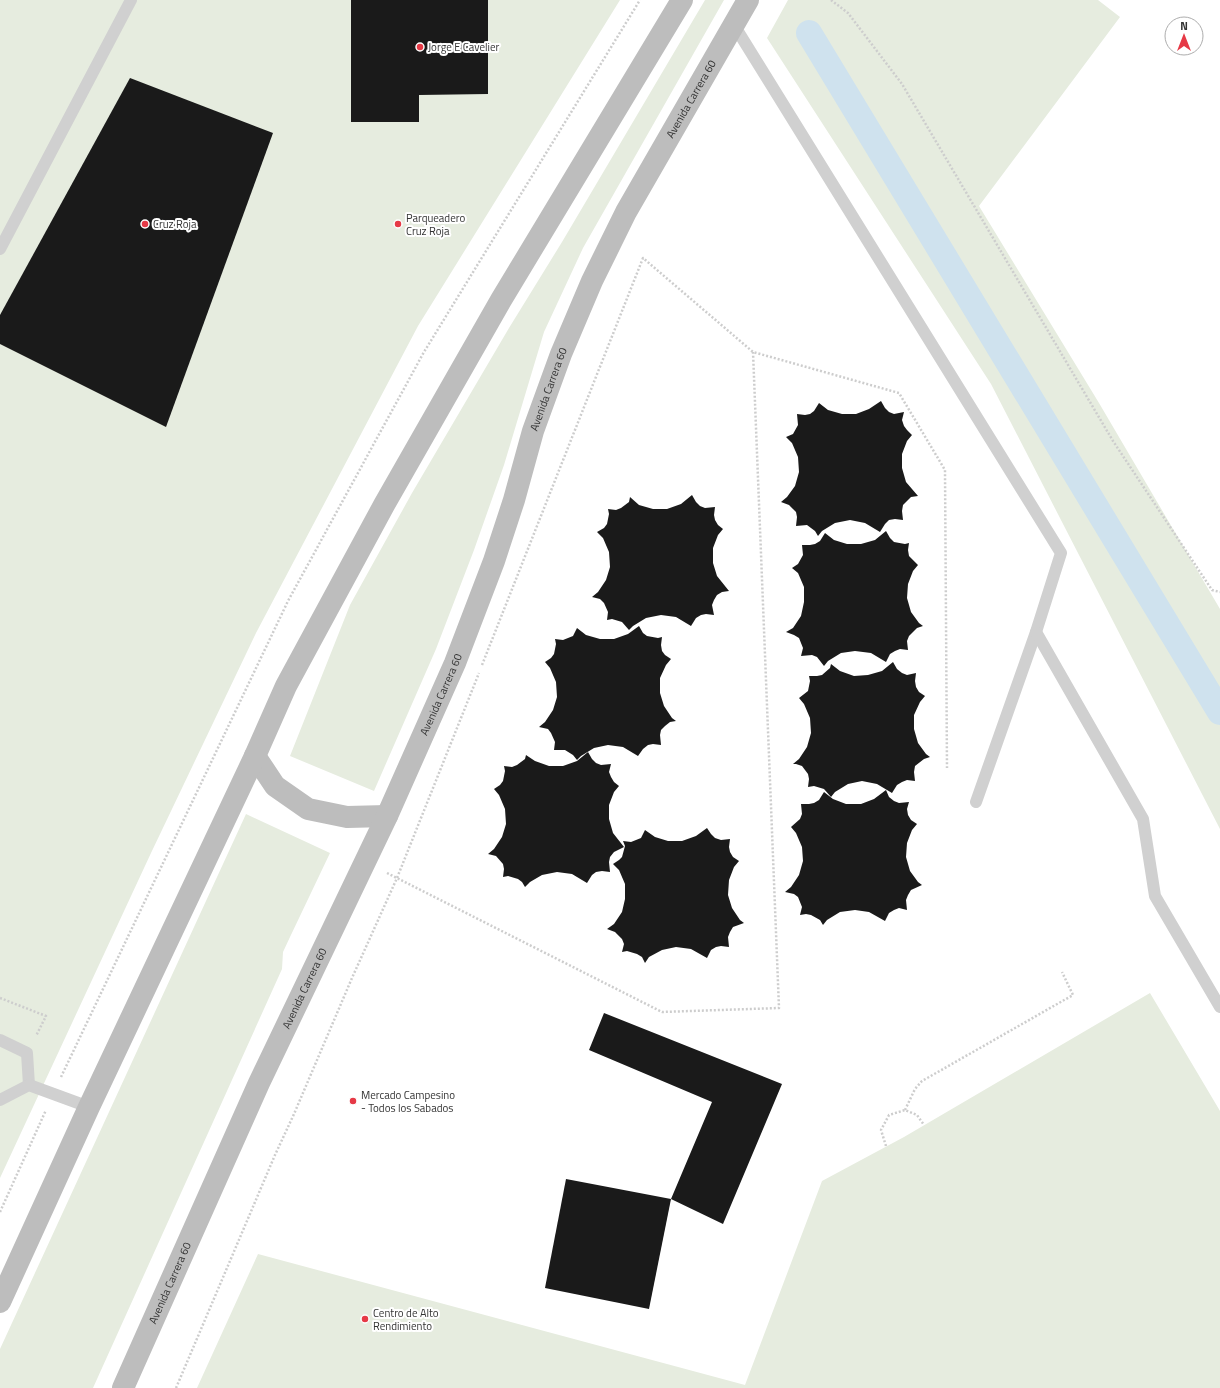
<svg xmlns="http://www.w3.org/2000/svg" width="1220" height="1388" font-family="'Titillium Web',sans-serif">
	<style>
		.green { fill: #e6ecdf }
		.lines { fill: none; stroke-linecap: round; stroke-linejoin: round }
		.canal { stroke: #cfe2ee; stroke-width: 26 }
		.building { fill: #1a1a1a }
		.path { stroke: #cdcdcd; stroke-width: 2.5; stroke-dasharray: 2 2; stroke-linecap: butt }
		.service { stroke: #d0d0d0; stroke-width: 12 }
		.secondary { stroke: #bdbdbd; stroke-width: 22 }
		.poi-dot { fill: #e63946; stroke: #fff; stroke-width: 1.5 }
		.labels { text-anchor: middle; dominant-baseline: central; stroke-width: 4; stroke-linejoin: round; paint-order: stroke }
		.poi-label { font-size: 11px; fill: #333; stroke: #fff; text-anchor: start }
		.street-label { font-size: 11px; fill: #333; stroke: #fff }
	</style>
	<rect width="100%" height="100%" fill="#fff"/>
	<g class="green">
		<polygon points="0,0 620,0 418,326 256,633 151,853 0,1178"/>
		<polygon points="705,0 724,0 583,248 544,332 504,465 474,550 436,649 374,791 290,756 350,605 412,493 509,328 562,242"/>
		<polygon points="788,0 1098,0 1120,17 979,206 1099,403 1220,609 1220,829 991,384 767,38"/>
		<polygon points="246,814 330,853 290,937 283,952 282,969 93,1388 0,1388 0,1349"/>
		<polygon points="1150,993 1220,1111 1220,1388 197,1388 258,1254 745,1385 822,1181 904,1137"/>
	</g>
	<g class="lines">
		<polyline class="canal" points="809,33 1220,712"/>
	</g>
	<g class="building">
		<polygon points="351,0 488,0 488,94 419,95 419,122 351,122"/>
		<polygon points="130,78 273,133 166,427 0,344 0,315"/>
		<polygon points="881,401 885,408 889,412 894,414 904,412 902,420 904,426 907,430 912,435 907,441 902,454 902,468 906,482 918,496 911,497 903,505 902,511 903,520 895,519 889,520 885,524 880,532 865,523 850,520 835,523 822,531 818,536 815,531 807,525 796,526 797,517 796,512 789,505 781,502 787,497 795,486 799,472 798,457 792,443 786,437 793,434 798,425 797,414 805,415 810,414 814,411 819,403 828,410 842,414 856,414 869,409"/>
		<polygon points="692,495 696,502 700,506 705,508 715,507 714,515 715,520 718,525 723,529 718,535 713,548 713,563 717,576 729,591 722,592 717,595 714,600 712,605 714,615 706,614 701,615 696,618 691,626 676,617 661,615 646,618 633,626 629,630 622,622 612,619 607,620 608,612 604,603 600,599 592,597 598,592 606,580 610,567 609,552 603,538 597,532 604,528 607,524 609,514 608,509 616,510 621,508 629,502 630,497 639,505 653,509 667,509 681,504"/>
		<polygon points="886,531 890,538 894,542 905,544 909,543 908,550 909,556 918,565 913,571 908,584 907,598 911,612 919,623 923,626 917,628 909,636 907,641 908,650 900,649 895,651 890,654 886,662 871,653 855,651 841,653 828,661 824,666 817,657 812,655 801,656 803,648 799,638 794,635 786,632 793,628 801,616 804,602 804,587 798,573 792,568 798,564 803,555 802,545 810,545 815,544 820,541 825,533 834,540 847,544 861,544 875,540"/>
		<polygon points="639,626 643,633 647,636 658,638 662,637 661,645 662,651 665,655 671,659 666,665 660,678 660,693 664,706 672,718 676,721 670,722 665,726 661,730 660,735 661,745 653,744 648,745 643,749 638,756 623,747 608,745 594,748 581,756 577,760 573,755 565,750 554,750 555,742 551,733 548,729 539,727 545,722 553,710 557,697 556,682 550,668 545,662 551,658 554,654 556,644 555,639 563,640 573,636 577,628 586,635 600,639 614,639 628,634"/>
		<polygon points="893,662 897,669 902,673 907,675 916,673 915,681 916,687 919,692 925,696 920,702 914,715 914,729 918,743 926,754 930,757 924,759 915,766 914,772 915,781 907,780 902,782 897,785 892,793 877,784 862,781 848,784 835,792 831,797 824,789 814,786 808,787 809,779 808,774 802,766 796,764 793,764 799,759 807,747 811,733 810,718 804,704 799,698 808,691 810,681 809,676 817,676 822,675 830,668 831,664 840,671 854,676 868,675 882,671"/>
		<polygon points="588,752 592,759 596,763 601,765 611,764 609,772 611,777 614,782 619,786 614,792 609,805 609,819 613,833 624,847 614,852 610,857 609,862 610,872 602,871 596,872 592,875 587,883 572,874 557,872 542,875 530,882 525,887 522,882 518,879 508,876 503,877 504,869 503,864 496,856 488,854 494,849 502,837 506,824 505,809 499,795 494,789 500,785 503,781 505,771 504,766 512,767 517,765 525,759 526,755 535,761 549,766 563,766 577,761"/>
		<polygon points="886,790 889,797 894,801 899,803 909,802 907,809 908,815 911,820 917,824 912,830 907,843 906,857 910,871 918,882 922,885 911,890 908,895 906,900 907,910 899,908 894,910 889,913 885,921 869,912 855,910 840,912 827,920 823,925 820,920 811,915 806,914 800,915 802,907 798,897 794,894 785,892 791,887 799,875 803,861 802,847 796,833 791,827 800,819 802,814 801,804 809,804 814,803 819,800 824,792 833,799 846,804 861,804 874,799"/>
		<polygon points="707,828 711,834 715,838 721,840 730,839 729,847 730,852 733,857 739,861 734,867 729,880 728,895 732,908 740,920 744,923 733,927 730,932 728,937 729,947 721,946 716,947 711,950 707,958 691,949 676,947 662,950 649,957 645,963 642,957 637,954 627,951 622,952 624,944 622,939 615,932 607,929 614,924 622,912 625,899 625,884 619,870 613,864 619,860 622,857 625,846 623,841 631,842 641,838 645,830 655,837 668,841 682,841 696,836"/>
		<polygon points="604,1013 782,1084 723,1224 671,1199 712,1102 589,1050"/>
		<polygon points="566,1179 671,1199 649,1309 545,1288"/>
	</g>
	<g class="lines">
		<g class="path">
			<polyline points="831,0 848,13 902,84 1113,441 1212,590 1220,592"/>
			<polyline points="482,665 643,258 753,352 899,393 945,470 947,768"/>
			<polyline points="387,873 662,1012 779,1008 753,352"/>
			<polyline points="0,998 46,1016 36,1036"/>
			<polyline points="61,1077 288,601 424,352 640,0"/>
			<polyline points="905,1110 915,1089 922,1081 1073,995 1062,972"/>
			<polyline points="886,1146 881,1130 889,1115 905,1110 917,1115 924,1125"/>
			<polyline points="0,1212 46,1110"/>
			<polyline points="176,1388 275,1155 294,1114 352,978 397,878 479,673"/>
		</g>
		<g class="service">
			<polyline points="734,25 1061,553 1036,632 976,802"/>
			<polyline points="0,249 131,0"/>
			<polyline points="1036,632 1143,819 1155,896 1220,1007"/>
			<polyline points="0,1040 27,1053 29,1085"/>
			<polyline points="0,1100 29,1085 89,1107"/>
		</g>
		<g class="secondary">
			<polyline points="255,756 275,786 308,809 347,817 387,816"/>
			<polyline points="0,1302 89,1107 255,756 286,686 384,505 501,300 682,0"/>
			<path id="s1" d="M123 1388 259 1083 387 816 455 663 494 561 514 500 533 431 561 354 592 281 626 212 748 0"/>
		</g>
	</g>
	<g class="poi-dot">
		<circle cx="420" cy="47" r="4"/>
		<circle cx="145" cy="224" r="4"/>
		<circle cx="398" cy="224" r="4"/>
		<circle cx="353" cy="1101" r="4"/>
		<circle cx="365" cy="1319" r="4"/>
	</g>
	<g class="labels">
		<g class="poi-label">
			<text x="428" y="47">Jorge E Cavelier</text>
			<text x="406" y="218">Parqueadero<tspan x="406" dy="13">Cruz Roja</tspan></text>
			<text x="153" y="224">Cruz Roja</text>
			<text x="361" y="1095">Mercado Campesino<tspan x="361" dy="13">- Todos los Sabados</tspan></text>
			<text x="373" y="1313">Centro de Alto<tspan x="373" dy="13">Rendimiento</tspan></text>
		</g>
		<g class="street-label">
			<text stroke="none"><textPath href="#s1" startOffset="1411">Avenida Carrera 60</textPath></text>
			<text stroke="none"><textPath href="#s1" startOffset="1087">Avenida Carrera 60</textPath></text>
			<text stroke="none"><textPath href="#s1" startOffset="763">Avenida Carrera 60</textPath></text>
			<text stroke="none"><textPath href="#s1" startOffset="439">Avenida Carrera 60</textPath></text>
			<text stroke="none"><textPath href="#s1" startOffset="115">Avenida Carrera 60</textPath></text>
		</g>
	</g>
	<g transform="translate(1184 36)"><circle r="19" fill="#ffffff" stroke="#adadad"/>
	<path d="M0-3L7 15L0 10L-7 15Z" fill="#e63946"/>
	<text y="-6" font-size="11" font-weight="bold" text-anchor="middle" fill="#333333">N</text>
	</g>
</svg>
